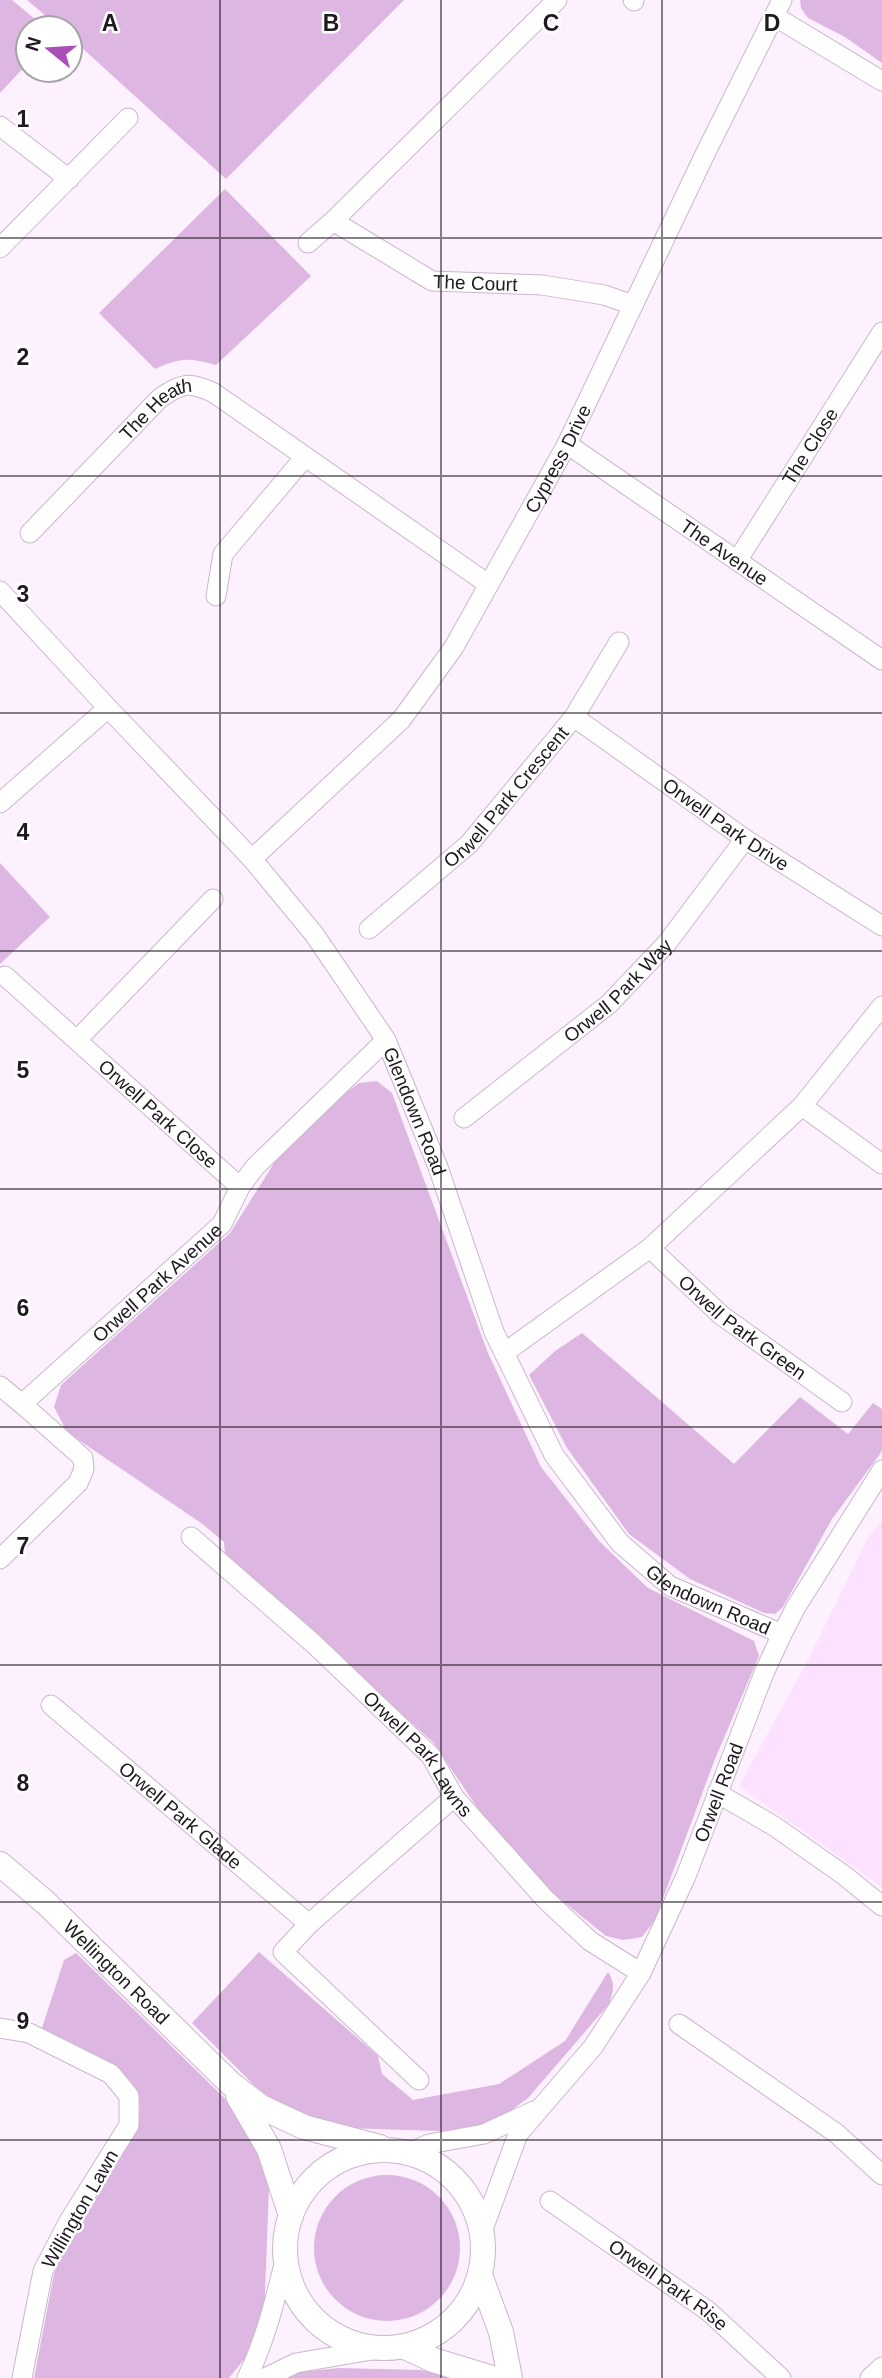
<svg xmlns="http://www.w3.org/2000/svg" width="882" height="2378" font-family="Helvetica,sans-serif">
	<style>
		.built { fill: #fce2ff }
		.green { fill: #ddb6e2 }
		.lines { fill: none; stroke-linecap: round; stroke-linejoin: round }
		.minor-casing { stroke: #cab6cc; stroke-width: 21 }
		.tertiary-casing { stroke: #cab6cc; stroke-width: 26 }
		.minor { stroke: #fff; stroke-width: 19 }
		.tertiary { stroke: #fff; stroke-width: 24 }
		.grid { fill: none; stroke: #201921; stroke-width: 2; stroke-opacity: 0.55 }
		.labels { text-anchor: middle; dominant-baseline: central; stroke-width: 5; stroke-linejoin: round; paint-order: stroke }
		.street-label { font-size: 19px; fill: #201921; stroke: #fff }
		.grid-label { font-size: 23px; text-anchor: middle; font-weight: bold; fill: #201921; stroke: #fff; stroke-width: 5; stroke-linejoin: round; paint-order: stroke }
	</style>
	<rect width="100%" height="100%" fill="#fdf1ff"/>
	<polygon class="built" points="882,1521 882,1887 739,1786 807,1662 869,1536"/>
	<g class="green">
		<polygon points="0,0 12,0 46,28 28,28 28,63 0,93"/>
		<polygon points="27,0 404,0 226,179 70,37 70,28 60,28"/>
		<polygon points="800,0 882,0 882,63 845,37 808,18 801,8"/>
		<path d="M225 189 311 276 216 365C188 358 182 357 155 369L99 313Z"/>
		<polygon points="0,863 50,917 0,964"/>
		<polygon points="377,1081 392,1093 488,1353 541,1467 600,1542 648,1588 754,1641 759,1656 715,1759 655,1920 642,1937 623,1940 606,1936 548,1889 487,1822 433,1742 225,1555 224,1542 201,1523 67,1432 54,1407 61,1385 230,1233 276,1160 326,1108 359,1083"/>
		<polygon points="582,1333 734,1464 800,1397 848,1434 873,1403 882,1409 882,1450 880,1454 832,1519 783,1607 775,1614 764,1613 690,1579 629,1534 567,1448 529,1375 555,1351"/>
		<path d="M259 1952 378 2056 382 2074 413 2100 499 2084 565 2041 608 1972C616 1984 613 1992 609 2004L528 2098 505 2115 475 2127 441 2131 344 2128 295 2117 255 2086 192 2023Z"/>
		<path d="M76 1953 244 2117 258 2144 269 2187 264 2318 250 2352 229 2378H34L54 2274 61 2256 135 2134C141 2117 143 2097 131 2082 116 2062 65 2040 42 2028L64 1960Z"/>
		<circle cx="387" cy="2248" r="73"/>
		<polygon points="338,2368 421,2370 465,2378 284,2378 301,2372"/>
	</g>
	<g class="lines">
		<defs>
			<g id="minor">
				<polyline points="633,0 634,1"/>
				<polyline points="774,16 882,81"/>
				<polyline points="0,126 69,179"/>
				<path id="s1" d="M333 221 432 281 542 285 604 295 633 305"/>
				<polyline points="308,243 333,221 557,0"/>
				<polyline points="0,248 128,118"/>
				<path id="s2" d="M567 444 882 660"/>
				<path id="s3" d="M30 533 160 398C183 383 189 381 214 393L488 584"/>
				<path id="s4" d="M737 561 882 332"/>
				<path id="s5" d="M0 591 108 708 252 859 314 934 386 1040 438 1167 494 1332 554 1455 620 1543 670 1586 782 1634"/>
				<polyline points="216,596 223,554 305,457"/>
				<path id="s6" d="M574 717 745 839 882 926"/>
				<polyline points="0,803 108,708"/>
				<path id="s7" d="M252 859 401 720 454 647 567 444 706 152 782 0"/>
				<path id="s8" d="M369 929 469 844 574 717 619 642"/>
				<path id="s9" d="M5 976 240 1187"/>
				<polyline points="78,1039 213,899"/>
				<polyline points="802,1106 882,1164"/>
				<path id="s10" d="M464 1118 609 1004 667 943 745 839"/>
				<path id="s11" d="M650 1248 721 1315 842 1402"/>
				<polyline points="504,1353 650,1248 802,1106 882,1006"/>
				<path id="s12" d="M0 1386 22 1404 222 1224 240 1187 255 1167 386 1040"/>
				<path id="s13" d="M191 1537 314 1644 431 1756 454 1797 545 1899 590 1941 641 1973"/>
				<polyline points="0,1559 78,1483 84,1469 83,1458 22,1404"/>
				<path id="s14" d="M51 1705 309 1924"/>
				<polyline points="717,1793 774,1826 845,1876 882,1906"/>
				<polyline points="679,2024 836,2133 882,2175"/>
				<polyline points="0,2028 29,2033 111,2074 129,2096 129,2125 69,2221 43,2271 22,2378"/>
				<polyline points="419,2080 283,1952 309,1924 454,1797"/>
				<polyline points="409,2153 429,2144 484,2134 534,2111"/>
				<path id="s15" d="M550 2201 708 2311 781 2378"/>
				<path id="s16" d="M482 2232 518 2134 593 2047 641 1973 686 1876 764 1673 782 1634 796 1607 882 1470"/>
				<path d="M247 2378C265 2341 275 2301 285 2260"/>
				<polyline points="265,2378 296,2363 378,2349"/>
				<polyline points="870,2378 882,2367"/>
			</g>
			<g id="tertiary">
				<path id="s17" d="M0 1864 46 1903 231 2084 261 2107 304 2127 380 2147"/>
				<polyline points="238,2096 269,2149 291,2216"/>
				<circle cx="384" cy="2249" r="99"/>
				<polyline points="480,2275 501,2332 510,2378"/>
				<polyline points="405,2347 433,2360 492,2378"/>
			</g>
		</defs>
		<use href="#minor" class="minor-casing"/>
		<use href="#tertiary" class="tertiary-casing"/>
		<use href="#minor" class="minor"/>
		<use href="#tertiary" class="tertiary"/>
	</g>
	<path class="grid" d="M220 0V2378M441 0V2378M662 0V2378M0 238H882M0 476H882M0 713H882M0 951H882M0 1189H882M0 1427H882M0 1665H882M0 1902H882M0 2140H882"/>
	<g class="labels">
		<g class="street-label">
			<text stroke="none"><textPath href="#s1" startOffset="159">The Court</textPath></text>
			<text stroke="none"><textPath href="#s3" startOffset="178">The Heath</textPath></text>
			<text stroke="none"><textPath href="#s4" startOffset="136">The Close</textPath></text>
			<text stroke="none"><textPath href="#s7" startOffset="509">Cypress Drive</textPath></text>
			<text stroke="none"><textPath href="#s2" startOffset="191">The Avenue</textPath></text>
			<text stroke="none"><textPath href="#s8" startOffset="191">Orwell Park Crescent</textPath></text>
			<text stroke="none"><textPath href="#s6" startOffset="186">Orwell Park Drive</textPath></text>
			<text stroke="none"><textPath href="#s10" startOffset="200">Orwell Park Way</textPath></text>
			<text stroke="none"><textPath href="#s5" startOffset="670">Glendown Road</textPath></text>
			<text stroke="none"><textPath href="#s9" startOffset="206">Orwell Park Close</textPath></text>
			<text stroke="none"><textPath href="#s12" startOffset="210">Orwell Park Avenue</textPath></text>
			<text stroke="none"><textPath href="#s11" startOffset="122">Orwell Park Green</textPath></text>
			<text stroke="none"><textPath href="#s5" startOffset="1258">Glendown Road</textPath></text>
			<text stroke="none"><textPath href="#s13" startOffset="315">Orwell Park Lawns</textPath></text>
			<text stroke="none"><textPath href="#s16" startOffset="504">Orwell Road</textPath></text>
			<text stroke="none"><textPath href="#s14" startOffset="170">Orwell Park Glade</textPath></text>
			<text stroke="none"><textPath href="#s17" startOffset="159">Wellington Road</textPath></text>
			<text transform="translate(80 2209) rotate(-60)">Willington Lawn</text>
			<text stroke="none"><textPath href="#s15" startOffset="145">Orwell Park Rise</textPath></text>
		</g>
	</g>
	<g class="grid-label">
		<text x="110" y="31">A</text>
		<text x="331" y="31">B</text>
		<text x="551" y="31">C</text>
		<text x="772" y="31">D</text>
		<text x="23" y="127">1</text>
		<text x="23" y="365">2</text>
		<text x="23" y="602">3</text>
		<text x="23" y="840">4</text>
		<text x="23" y="1078">5</text>
		<text x="23" y="1316">6</text>
		<text x="23" y="1554">7</text>
		<text x="23" y="1791">8</text>
		<text x="23" y="2029">9</text>
	</g>
	<g transform="translate(49 49) rotate(288)"><circle r="33" fill="#ffffff" stroke="#a6a3a6" stroke-width="2"/>
	<path d="M0-5L12 26L0 18L-12 26Z" fill="#aa4eb8"/>
	<text y="-10" font-size="19" font-weight="bold" text-anchor="middle" fill="#201921">N</text>
	</g>
</svg>
